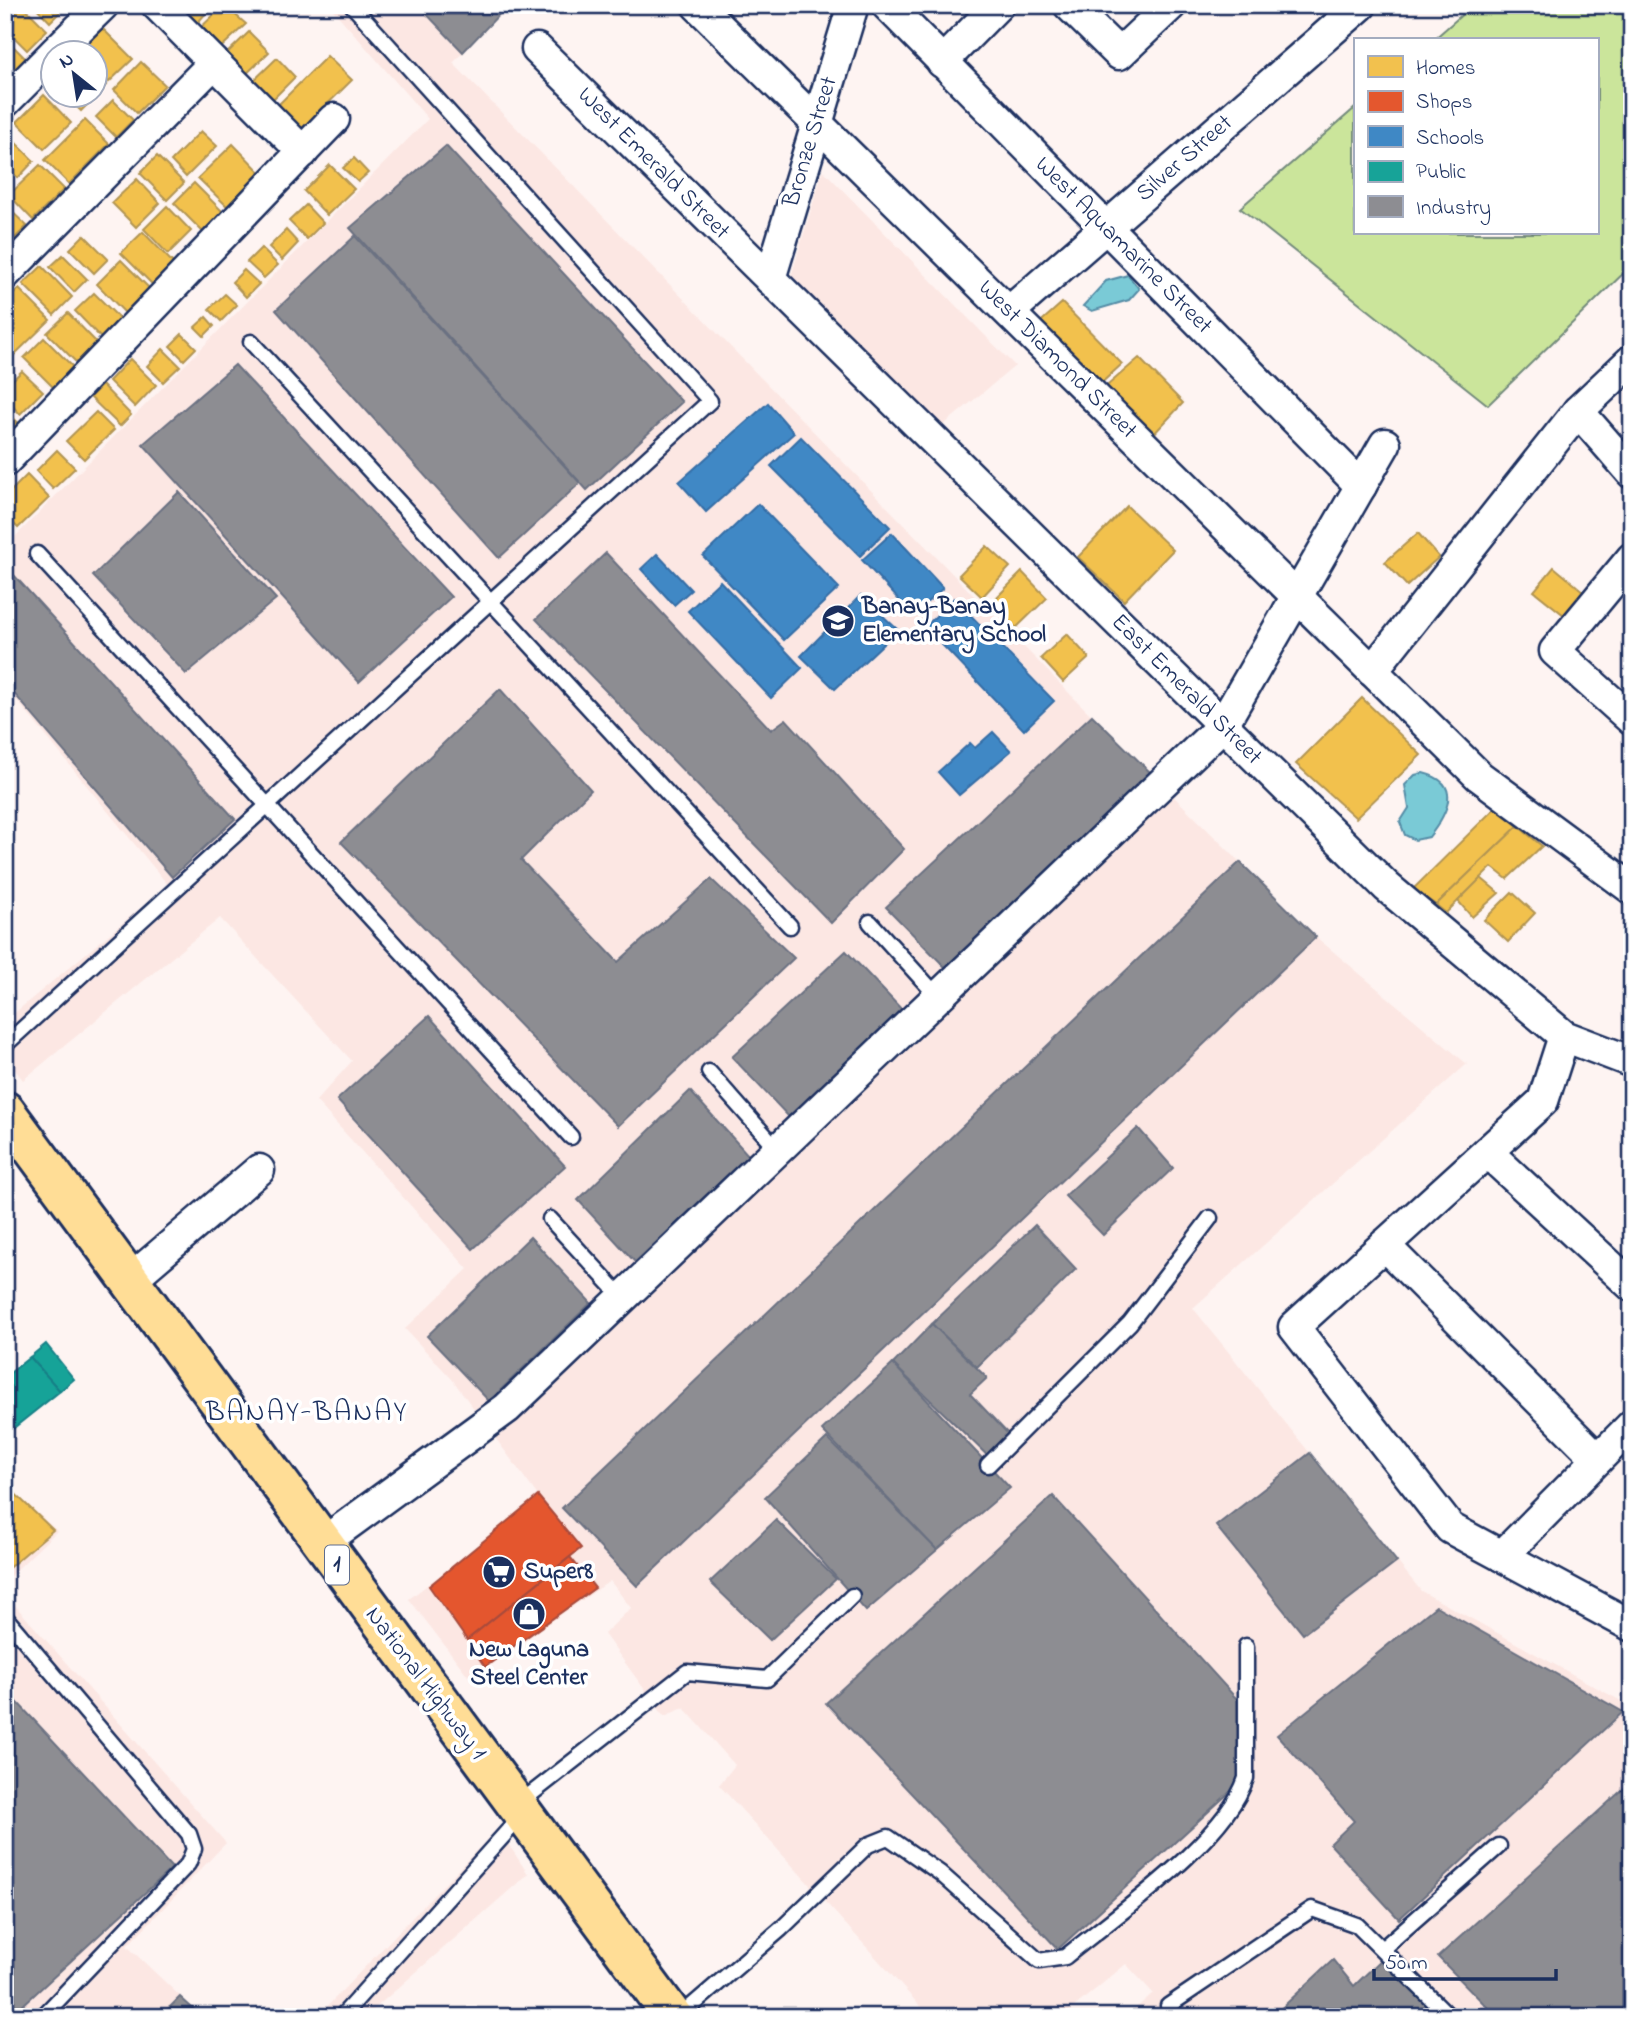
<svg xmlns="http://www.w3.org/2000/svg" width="1637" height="2022" font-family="'Indie Flower',sans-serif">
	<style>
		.built { fill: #fce7e3 }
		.green { fill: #cbe59b; stroke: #738a7c; stroke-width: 2 }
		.water { fill: #7acad6; stroke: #548ca6; stroke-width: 2 }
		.homes { fill: #f2c14e; stroke: #b29553; stroke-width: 2 }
		.shops { fill: #e4572e; stroke: #a84b3c; stroke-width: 2 }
		.schools { fill: #3f88c5; stroke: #346da6; stroke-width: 2 }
		.public { fill: #17a398; stroke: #188087; stroke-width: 2 }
		.industry { fill: #8d8d92; stroke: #6b7182; stroke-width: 2 }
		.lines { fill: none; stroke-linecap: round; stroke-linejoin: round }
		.service-casing { stroke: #1b2f5e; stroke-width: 19 }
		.minor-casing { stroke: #1b2f5e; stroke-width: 35 }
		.trunk-casing { stroke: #1b2f5e; stroke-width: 44 }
		.service { stroke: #fff; stroke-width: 14 }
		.minor { stroke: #fff; stroke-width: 30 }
		.trunk { stroke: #ffdd96; stroke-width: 38 }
		.labels { text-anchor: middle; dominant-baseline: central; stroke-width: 7; stroke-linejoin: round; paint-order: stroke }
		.shield { fill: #fff; stroke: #5f6d8e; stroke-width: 2 }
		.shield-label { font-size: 23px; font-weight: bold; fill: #1b2f5e }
		.street-label { font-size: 24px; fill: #1b2f5e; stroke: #fff }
		.poi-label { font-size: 24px; font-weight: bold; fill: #1b2f5e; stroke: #fff; text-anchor: start }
		.quarter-label { font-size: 28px; letter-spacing: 2px; fill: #1b2f5e; stroke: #fff }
	</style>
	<rect width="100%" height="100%" fill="#fef4f2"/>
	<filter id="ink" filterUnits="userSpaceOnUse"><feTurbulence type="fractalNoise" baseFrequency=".0143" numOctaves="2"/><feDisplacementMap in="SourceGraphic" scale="14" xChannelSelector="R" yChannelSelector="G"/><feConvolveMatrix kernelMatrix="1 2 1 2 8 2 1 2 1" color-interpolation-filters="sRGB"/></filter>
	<g filter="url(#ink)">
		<g class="built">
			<polygon points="329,5 508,5 453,63 1071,695 1316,937 1467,1064 1193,1308 1421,1591 1632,1707 1632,2017 1126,2017 1153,1993 1126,1964 1062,2017 930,2017 719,1785 735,1765 684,1708 664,1716 604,1634 631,1608 610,1581 469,1677 409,1599 537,1501 538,1496 452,1379 405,1329 468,1269 316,1101 352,1061 220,918 23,1080 5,1057 5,1021 168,885 5,686 5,547 428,119"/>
			<polygon points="823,170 1015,366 941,427 789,283"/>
			<polygon points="5,1483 57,1531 5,1581"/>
			<polygon points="5,1594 226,1843 127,1946 202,2017 5,2017"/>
			<polygon points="498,1828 528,1874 365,2017 317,2017"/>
		</g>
		<polygon class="green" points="1473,5 1632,5 1632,265 1488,405 1240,208 1355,108 1355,233 1597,233 1597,40 1433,40"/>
		<g class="water">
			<polygon points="1128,275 1139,289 1129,300 1092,311 1083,306 1106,281"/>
			<path d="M1423 773C1464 783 1447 814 1429 837L1415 840 1405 835 1400 822 1409 808 1405 785 1415 775Z"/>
		</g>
		<g class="homes">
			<polygon points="17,5 22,5 47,30 27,50 5,28 5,17"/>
			<polygon points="34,5 67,5 50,22"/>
			<polygon points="170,5 213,5 193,28"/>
			<polygon points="224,5 246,24 214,54 194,34"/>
			<polygon points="102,28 133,59 109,82 94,68 94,52 78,51"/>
			<polygon points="249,32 269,52 241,79 221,59"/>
			<polygon points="5,38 27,60 9,78 5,75"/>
			<polygon points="327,56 352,80 300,131 276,107"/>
			<polygon points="277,58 295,77 267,105 248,86"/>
			<polygon points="141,62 165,85 137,113 114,90"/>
			<polygon points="94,71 107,84 81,111 64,94 94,94"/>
			<polygon points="44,95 71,123 44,149 17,122"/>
			<polygon points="113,100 133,120 116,137 96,117"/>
			<polygon points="85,120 109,144 69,184 45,160"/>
			<polygon points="201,131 217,146 186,177 171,161"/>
			<polygon points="12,139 34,161 18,178 5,165 5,146"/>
			<polygon points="233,144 265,177 232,211 198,178"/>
			<polygon points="157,156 184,183 167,200 140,173"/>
			<polygon points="354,158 368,173 358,182 343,168"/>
			<polygon points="40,165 64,189 33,220 9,195"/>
			<polygon points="330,165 354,189 327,215 304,191"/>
			<polygon points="137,179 160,203 136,227 112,203"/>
			<polygon points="194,183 223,212 203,232 174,203"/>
			<polygon points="5,205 27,226 5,248"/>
			<polygon points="306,205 323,223 307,239 289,221"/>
			<polygon points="167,206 191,231 168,254 144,229"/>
			<polygon points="286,230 298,243 282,260 269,247"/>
			<polygon points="143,232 175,265 154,286 121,253"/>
			<polygon points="84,235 108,259 94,273 70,249"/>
			<polygon points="261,248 278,265 264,278 247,262"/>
			<polygon points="63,255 87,279 74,292 50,267"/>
			<polygon points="121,260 154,293 129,317 97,284"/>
			<polygon points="42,266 72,297 54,315 23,284"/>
			<polygon points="244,270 259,284 246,297 232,282"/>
			<polygon points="19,289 50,320 14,355 5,346 5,302"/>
			<polygon points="94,293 121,320 102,339 75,311"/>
			<polygon points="225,294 237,305 221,321 209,309"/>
			<polygon points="1062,303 1122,364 1097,387 1036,326"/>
			<polygon points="68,313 99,345 79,365 47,333"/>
			<polygon points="206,317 214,326 204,336 195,327"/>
			<polygon points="182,334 196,348 184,360 170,346"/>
			<polygon points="44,338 77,371 57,391 24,358"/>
			<polygon points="163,349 180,366 163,382 147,366"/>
			<polygon points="1139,358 1183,403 1149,439 1101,391"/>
			<polygon points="130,359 156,385 135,407 109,381"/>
			<polygon points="22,371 43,391 20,414 5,398 5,387"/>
			<polygon points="102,385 131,415 120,426 90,397"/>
			<polygon points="5,410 26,430 5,444"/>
			<polygon points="96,412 114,430 84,459 66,441"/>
			<polygon points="57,450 75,468 53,489 36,471"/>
			<polygon points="27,475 49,498 18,528 5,515 5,497"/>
			<polygon points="1127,506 1173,550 1124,601 1078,557"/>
			<polygon points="1418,533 1439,557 1407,586 1385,562"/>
			<polygon points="987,546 1010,567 982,597 959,575"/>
			<polygon points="1554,567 1584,592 1564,615 1534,591"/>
			<polygon points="1022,572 1047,598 1016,628 991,603"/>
			<polygon points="1067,634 1089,658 1063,682 1041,658"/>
			<polygon points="1362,698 1421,755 1356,818 1296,764"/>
			<polygon points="1495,808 1518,826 1436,905 1413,889"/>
			<polygon points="1518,826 1542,846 1507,879 1492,867 1446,913 1436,905"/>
			<polygon points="1481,878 1499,893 1472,917 1458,901"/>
			<polygon points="1512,892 1535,913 1508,942 1484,920"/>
			<polygon points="5,1484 53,1530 5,1571"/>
		</g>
		<g class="shops">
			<polygon points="538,1496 581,1548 467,1640 429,1586"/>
			<polygon points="570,1557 595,1588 485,1667 467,1640"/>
		</g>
		<g class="schools">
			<polygon points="768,403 794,433 706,512 679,482"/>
			<polygon points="801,437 890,527 860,556 771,466"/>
			<polygon points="758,504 839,588 784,640 703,556"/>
			<polygon points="892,533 943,588 913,615 862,560"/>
			<polygon points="657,554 691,590 674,605 641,569"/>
			<polygon points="720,581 802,668 771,698 688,611"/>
			<polygon points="861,595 898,630 835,689 801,656"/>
			<polygon points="954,598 1054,701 1024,730 925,627"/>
			<polygon points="993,732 1011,751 959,795 938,772 970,743 975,748"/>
		</g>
		<g class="public">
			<polygon points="46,1344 74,1379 60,1391 30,1357"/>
			<polygon points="30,1357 60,1391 5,1435 5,1377"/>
		</g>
		<g class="industry">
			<polygon points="418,5 508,5 463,52"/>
			<polygon points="446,146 682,402 587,490 350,228"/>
			<polygon points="355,236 580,483 499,558 276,310"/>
			<polygon points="235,365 451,597 359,682 143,444"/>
			<polygon points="179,492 276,599 186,674 93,576"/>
			<polygon points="606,553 771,730 786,719 904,849 831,923 536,619"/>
			<polygon points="12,573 235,819 172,877 5,683 5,580"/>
			<polygon points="500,689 591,790 521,860 618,962 711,879 794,958 618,1126 341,842"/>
			<polygon points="1092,715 1156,778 950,972 886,907"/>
			<polygon points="1240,862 1316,937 637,1586 562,1508"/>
			<polygon points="846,951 905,1013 791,1119 732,1057"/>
			<polygon points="429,1016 565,1166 473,1249 337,1100"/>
			<polygon points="690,1091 749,1156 635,1262 578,1200"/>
			<polygon points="1138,1128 1173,1168 1103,1235 1065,1196"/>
			<polygon points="1035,1225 1076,1269 977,1367 932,1324"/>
			<polygon points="530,1237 591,1303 489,1401 427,1336"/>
			<polygon points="932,1324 987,1378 970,1394 1012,1438 991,1459 893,1364"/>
			<polygon points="893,1364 1010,1488 937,1550 822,1430"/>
			<polygon points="827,1438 937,1550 866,1611 765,1497"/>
			<polygon points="1310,1453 1397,1562 1303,1634 1216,1526"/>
			<polygon points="1053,1496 1245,1708 1243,1780 1058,1949 826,1703"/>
			<polygon points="776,1520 836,1579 770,1640 710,1582"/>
			<polygon points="1436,1606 1623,1712 1399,1919 1330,1844 1354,1821 1277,1735"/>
			<polygon points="5,1689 172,1868 10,2017 5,2017"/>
			<polygon points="1632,1781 1632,2017 1497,2017 1438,1957"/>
			<polygon points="1383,1958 1439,2017 1272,2017 1333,1960 1354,1986"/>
			<polygon points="180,1997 202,2017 160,2017"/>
		</g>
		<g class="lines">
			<defs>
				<g id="service">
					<polyline points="251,342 790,926"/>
					<polyline points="37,554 571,1137"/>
					<polyline points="870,922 938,997"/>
					<polyline points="5,1045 710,401 352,5"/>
					<polyline points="709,1072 778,1150"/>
					<polyline points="550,1219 623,1298"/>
					<polyline points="988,1465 1130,1323 1210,1218"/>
					<polyline points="5,1617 189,1834 194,1849 188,1864 42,2017"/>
					<polyline points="517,1805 687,1672 767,1679 852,1596"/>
					<polyline points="1382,1949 1499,1846"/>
					<polyline points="1168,2006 1312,1909 1357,1925 1450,2017"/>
					<polyline points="341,2017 522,1815"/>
					<path d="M679 2017 781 1929 868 1845 888 1837 940 1873 1039 1961 1065 1957C1116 1915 1226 1840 1246 1778V1646"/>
				</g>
				<g id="minor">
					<polyline points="157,5 303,152"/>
					<polyline points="697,5 1479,776 1632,889"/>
					<polyline points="887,5 1361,486"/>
					<polyline points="1069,5 1119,54 1171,5"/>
					<polyline points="537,49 1387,887 1564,1036 1632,1062"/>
					<polyline points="55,52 103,5"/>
					<polyline points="942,62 998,5"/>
					<polyline points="5,102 52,55"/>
					<polyline points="5,274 214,63"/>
					<polyline points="770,279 853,5"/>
					<polyline points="1009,312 1361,5"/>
					<polyline points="1578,411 1632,473"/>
					<polyline points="5,461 334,119"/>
					<polyline points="1632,558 1555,651 1632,720"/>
					<polyline points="1372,671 1578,411 1632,360"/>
					<polyline points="1564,1036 1543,1101 1294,1327 1450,1528 1632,1626"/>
					<polyline points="1487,1152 1632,1286"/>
					<polyline points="1384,1245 1598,1459"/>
					<polyline points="129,1281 259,1170"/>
					<polyline points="321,1544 507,1408 1222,726 1385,444"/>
					<polyline points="1502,1556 1632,1425"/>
				</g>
				<polyline id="trunk" points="5,1111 673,2017"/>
			</defs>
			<use href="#service" class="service-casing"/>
			<use href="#minor" class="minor-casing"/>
			<use href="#trunk" class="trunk-casing"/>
			<use href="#service" class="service"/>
			<use href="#minor" class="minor"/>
			<use href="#trunk" class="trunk"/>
		</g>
	</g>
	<defs>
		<symbol id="school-disc" viewBox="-11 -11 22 22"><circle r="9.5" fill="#1b2f5e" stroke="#fff"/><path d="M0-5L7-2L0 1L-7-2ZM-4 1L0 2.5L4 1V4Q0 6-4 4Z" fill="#fff"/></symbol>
		<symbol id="supermarket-disc" viewBox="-11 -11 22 22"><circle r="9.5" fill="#1b2f5e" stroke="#fff"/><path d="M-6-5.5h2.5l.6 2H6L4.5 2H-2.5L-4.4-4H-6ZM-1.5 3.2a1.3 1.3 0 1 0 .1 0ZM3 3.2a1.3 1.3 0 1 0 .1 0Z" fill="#fff"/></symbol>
		<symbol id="shop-disc" viewBox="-11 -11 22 22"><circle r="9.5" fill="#1b2f5e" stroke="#fff"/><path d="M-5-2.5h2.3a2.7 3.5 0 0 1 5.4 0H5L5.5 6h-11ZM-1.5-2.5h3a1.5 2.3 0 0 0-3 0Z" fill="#fff"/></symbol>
	</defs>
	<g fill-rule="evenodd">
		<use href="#school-disc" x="819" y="602" width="38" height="38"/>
		<use href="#supermarket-disc" x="480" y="1553" width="38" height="38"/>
		<use href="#shop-disc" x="510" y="1595" width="38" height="38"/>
	</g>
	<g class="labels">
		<rect class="shield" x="325" y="1545.5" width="24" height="39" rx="5"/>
		<g class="shield-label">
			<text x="337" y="1565">1</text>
		</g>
		<g class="street-label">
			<text transform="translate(811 142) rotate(-73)">Bronze Street</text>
			<text transform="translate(1185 159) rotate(-41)">Silver Street</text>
			<text transform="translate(653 164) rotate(45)">West Emerald Street</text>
			<text transform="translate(1123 246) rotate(45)">West Aquamarine Street</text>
			<text transform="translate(1057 360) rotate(45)">West Diamond Street</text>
			<text transform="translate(1186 690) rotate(45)">East Emerald Street</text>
			<text transform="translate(425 1684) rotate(53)">National Highway 1</text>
		</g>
		<g class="poi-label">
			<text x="862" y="607">Banay-Banay<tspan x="862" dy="28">Elementary School</tspan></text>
			<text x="524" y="1572">Super8</text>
			<text x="529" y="1650" text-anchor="middle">New Laguna<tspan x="529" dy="28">Steel Center</tspan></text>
		</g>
		<g class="quarter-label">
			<text x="307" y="1413">BANAY-BANAY</text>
		</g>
	</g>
	<rect width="1637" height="2022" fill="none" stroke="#fff" stroke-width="28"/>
	<rect x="14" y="14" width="1609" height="1994" fill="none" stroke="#1b2f5e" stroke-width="2.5" filter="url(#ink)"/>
	<rect x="1354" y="38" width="245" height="196" fill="#ffffff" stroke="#a4acbf" stroke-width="2"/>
	<rect x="1368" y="56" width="35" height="21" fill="#f2c14e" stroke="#a4acbf" stroke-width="2"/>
	<text x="1416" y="74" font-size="21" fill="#1b2f5e">Homes</text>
	<rect x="1368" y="91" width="35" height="21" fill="#e4572e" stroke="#a4acbf" stroke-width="2"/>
	<text x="1416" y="108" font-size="21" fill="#1b2f5e">Shops</text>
	<rect x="1368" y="126" width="35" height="21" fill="#3f88c5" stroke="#a4acbf" stroke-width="2"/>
	<text x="1416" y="144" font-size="21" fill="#1b2f5e">Schools</text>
	<rect x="1368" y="161" width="35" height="21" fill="#17a398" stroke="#a4acbf" stroke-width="2"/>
	<text x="1416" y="178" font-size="21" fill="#1b2f5e">Public</text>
	<rect x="1368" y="196" width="35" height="21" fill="#8d8d92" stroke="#a4acbf" stroke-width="2"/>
	<text x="1416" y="214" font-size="21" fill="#1b2f5e">Industry</text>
	<g transform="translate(74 74) rotate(330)"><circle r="33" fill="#ffffff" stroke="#a4acbf" stroke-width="2"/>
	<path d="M0-5L12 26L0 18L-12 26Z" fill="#1b2f5e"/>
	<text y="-10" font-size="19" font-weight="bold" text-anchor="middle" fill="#1b2f5e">N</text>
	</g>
	<path d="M1374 1969v10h182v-10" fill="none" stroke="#1b2f5e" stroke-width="3.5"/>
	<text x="1385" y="1969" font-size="21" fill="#1b2f5e" stroke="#ffffff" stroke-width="5" paint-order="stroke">50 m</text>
</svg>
